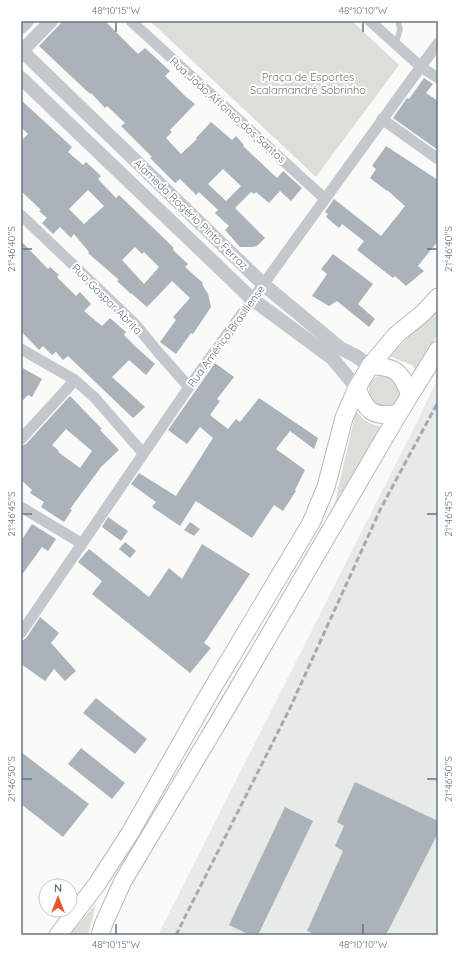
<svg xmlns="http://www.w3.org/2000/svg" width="459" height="956" font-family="Quicksand,sans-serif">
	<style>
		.built { fill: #e8e9e9 }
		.green { fill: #dadfd7 }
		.building { fill: #aab3b9; fill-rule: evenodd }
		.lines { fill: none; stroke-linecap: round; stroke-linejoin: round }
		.primary-casing { stroke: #b5babe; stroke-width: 19 }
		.service { stroke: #c3c8cc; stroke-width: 5.5 }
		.minor { stroke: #c3c8cc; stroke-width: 11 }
		.tertiary { stroke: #c3c8cc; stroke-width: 14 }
		.primary { stroke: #fff; stroke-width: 17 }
		.rail { stroke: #a2aab0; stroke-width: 3; stroke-dasharray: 6 3; stroke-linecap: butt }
		.ticks { fill: none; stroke: #657683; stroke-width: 1.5 }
		.labels { text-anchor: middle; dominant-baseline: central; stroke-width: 4; stroke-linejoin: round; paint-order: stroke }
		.park-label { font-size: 11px; fill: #687a64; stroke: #fff }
		.street-label { font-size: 11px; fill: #657683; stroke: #fff }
		.neatline { fill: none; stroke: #657683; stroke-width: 1.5 }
		.ticks-label { font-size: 10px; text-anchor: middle; fill: #657683 }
	</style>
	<rect width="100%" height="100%" fill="#fafaf8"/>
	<polygon class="built" points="438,378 438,935 158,935 419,418"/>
	<g class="green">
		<polygon points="150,21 352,21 399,65 316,177"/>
		<polygon points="438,309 438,334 417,373 412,365 389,356"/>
		<path d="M383 374 389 375 402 386 400 403 389 409 374 404C366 390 366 380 383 374Z"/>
		<path d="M356 411C364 421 372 426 385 427L333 511Z"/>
		<polygon points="96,904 88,935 69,935"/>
	</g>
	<g class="building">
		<path d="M63 21H105L138 54 145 48 170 71 165 76 185 96 195 104 170 130 172 132 166 138 181 154 197 139 196 138 211 122 232 140 236 136 244 145 243 146 277 178 283 171 302 188 291 201 280 191 269 203 256 192 254 194 251 192 235 208 265 238 257 246 252 247H240L225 230 229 226 215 213 218 210 199 192 196 195 180 179 175 183 150 158 152 157 121 126 125 123 107 106 105 108 91 93 90 94 39 46ZM223 169 241 186 226 201 208 184Z"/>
		<polygon points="424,78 433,84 426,93 438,101 438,150 393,118 407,98 409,99"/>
		<path d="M21 100 72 147 68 152 83 165 86 162 101 176 98 179 116 198 119 195 174 248 173 250 188 264 185 267 203 283 202 284 208 294 211 307 193 334 191 333 176 354 160 342 176 320 173 317 190 298 172 281 147 307 131 293V294L117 281 119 280 88 253 89 252 74 234 71 238 60 227 53 234 42 223 47 218 39 211 41 210 21 191V141L28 134 21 127ZM88 190 104 206 84 224 69 209ZM135 247 142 254 144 252 159 267 144 284 122 260Z"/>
		<polygon points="386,146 438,180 438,241 418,266 424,271 406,286 395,276 393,278 357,250 364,241 342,224 339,228 326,217 328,214 325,212 334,199 381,236 405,206 387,190 387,191 370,178 376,169 372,166"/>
		<polygon points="21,241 48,269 50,267 59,275 57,277 76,296 80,292 91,304 84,311 102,326 110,318 126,332 124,335 137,348 155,364 146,375 129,360 112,377 145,407 133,418 68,356 63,360 56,352 52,355 43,346 39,350 21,331"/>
		<polygon points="333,254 373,284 358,304 375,319 369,327 337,301 329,306 312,296 327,274 321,269"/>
		<polygon points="215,363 234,377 217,399 220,401 210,415 228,429 236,419 240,422 259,398 318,438 314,449 290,431 276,449 305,470 295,490 296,491 283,511 274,505 252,538 196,501 180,526 152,507 156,502 131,484 139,473 176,496 213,438 200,427 187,444 168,430"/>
		<polygon points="21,367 42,379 32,397 28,395 21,402"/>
		<path d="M70 396 102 429 100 430 119 450 101 467 70 509 72 510 64 522 41 507 44 502 30 493 32 490 21 480V446L26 444ZM66 429 92 451 80 468 58 452 59 451 52 445Z"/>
		<polygon points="108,517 128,531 121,541 102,527"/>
		<polygon points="190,522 200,529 194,536 184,530"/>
		<polygon points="32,524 56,539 48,551 42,547 21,576 21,541"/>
		<polygon points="125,542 136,551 130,558 119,549"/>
		<polygon points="202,544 250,574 204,643 211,648 190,673 92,594 102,581 78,562 89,549 149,597 169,568 182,579"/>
		<polygon points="40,617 59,633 51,643 76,671 65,681 54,669 45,681 21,664 21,642 27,637"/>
		<polygon points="96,698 147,739 135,754 83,713"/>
		<polygon points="81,748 125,783 112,799 68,764"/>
		<polygon points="21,752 89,804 63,837 21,804"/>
		<polygon points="355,782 438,821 438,833 386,935 317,935 307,931 343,851 335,846 344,826 337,822"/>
		<polygon points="285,807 313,821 258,935 250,935 229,925"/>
	</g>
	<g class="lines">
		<defs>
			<g id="primary">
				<path d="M370 366C396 366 401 372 410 395"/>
				<path d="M357 388C366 412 373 418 399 413"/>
				<polyline points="58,935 97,884 130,833 206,699 311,523 326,487 344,418 357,388 370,366 396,335 423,313 438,297"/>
				<polyline points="100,935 104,923 123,881 226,709 399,413 438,350"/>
			</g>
		</defs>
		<use href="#primary" class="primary-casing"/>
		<polyline class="service" points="396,44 400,29 398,21"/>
		<g class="minor">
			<polyline points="131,21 325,199"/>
			<polyline points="370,21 421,67 438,78"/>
			<polyline points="382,119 438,159"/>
			<polyline points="21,215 135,324 158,352 189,387"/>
			<polyline points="21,349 75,380 95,398 143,453"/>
			<polyline points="21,439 75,380"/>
			<polyline points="21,507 81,543"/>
			<polyline points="21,633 189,387 438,43"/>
		</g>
		<g class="tertiary">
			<polyline points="21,27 27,21"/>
			<polyline points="21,50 263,284 340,348 356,356 370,366"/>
			<polyline points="21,52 51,21"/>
			<polyline points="21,78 252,299 332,358 357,388"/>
		</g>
		<use href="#primary" class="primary"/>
		<polyline class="rail" points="176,935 290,708 381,508 438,402"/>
	</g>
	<path class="ticks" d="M116 22V32M363 22V32M22 249H32M427 249H437M22 514H32M427 514H437M22 779H32M427 779H437M116 924V934M363 924V934"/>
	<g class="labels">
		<g class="park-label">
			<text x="308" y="77">Praça de Esportes<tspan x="308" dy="13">Scalamandré Sobrinho</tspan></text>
		</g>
		<g class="street-label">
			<text transform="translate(228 110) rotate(42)">Rua João Affonso dos Santos</text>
			<text transform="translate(191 214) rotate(44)">Alameda Rogério Pinto Ferraz</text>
			<text transform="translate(107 299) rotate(45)">Rua Gaspar Abrita</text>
			<text transform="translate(226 336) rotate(-54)">Rua Américo Brasiliense</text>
		</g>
	</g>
	<rect width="459" height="956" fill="none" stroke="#ffffff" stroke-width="44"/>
	<g transform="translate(58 898)"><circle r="19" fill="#ffffff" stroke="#c1c8cd"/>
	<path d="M0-3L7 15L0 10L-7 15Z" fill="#e4572e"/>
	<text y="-6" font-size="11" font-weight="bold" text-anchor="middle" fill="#657683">N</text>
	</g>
	<rect x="22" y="22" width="415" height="912" class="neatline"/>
	<g class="ticks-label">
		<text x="116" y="14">48°10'15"W</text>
		<text x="363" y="14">48°10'10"W</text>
		<text transform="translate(11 249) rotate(-90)" y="4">21°46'40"S</text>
		<text transform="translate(448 249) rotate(-90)" y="4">21°46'40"S</text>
		<text transform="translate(11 514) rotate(-90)" y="4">21°46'45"S</text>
		<text transform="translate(448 514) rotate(-90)" y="4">21°46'45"S</text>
		<text transform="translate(11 779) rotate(-90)" y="4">21°46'50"S</text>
		<text transform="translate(448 779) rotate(-90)" y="4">21°46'50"S</text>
		<text x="116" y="948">48°10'15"W</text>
		<text x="363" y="948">48°10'10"W</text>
	</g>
</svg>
